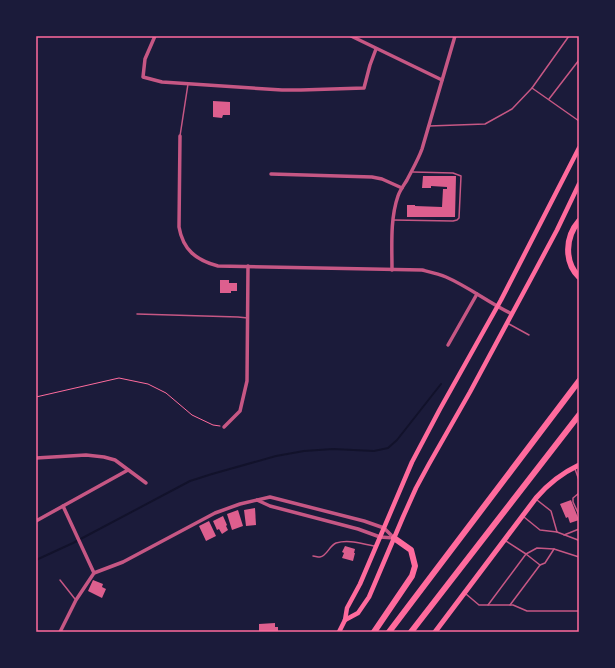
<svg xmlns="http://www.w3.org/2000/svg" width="615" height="668" font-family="'Varela Round',sans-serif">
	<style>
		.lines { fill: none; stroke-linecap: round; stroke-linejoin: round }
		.stream { stroke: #12122b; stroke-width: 2 }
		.building { fill: #dd5f8e }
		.path { stroke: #ff6b9d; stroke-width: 1 }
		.service { stroke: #c65784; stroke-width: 1.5 }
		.minor { stroke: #c65784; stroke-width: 3.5 }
		.secondary { stroke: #ff6b9d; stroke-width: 4.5 }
		.primary { stroke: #ff6b9d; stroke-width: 5 }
		.motorway { stroke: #ff6b9d; stroke-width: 6 }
		.neatline { fill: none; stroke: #ff6b9d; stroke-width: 1.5 }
	</style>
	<rect width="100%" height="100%" fill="#1b1b3a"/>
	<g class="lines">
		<polyline class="stream" points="36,560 73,543 190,481 212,474 276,456 304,451 333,449 374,451 388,448 397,440 441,384"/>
	</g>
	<g class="building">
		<polygon points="213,101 230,102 230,115 223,115 222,118 213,117"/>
		<polygon points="423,176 456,176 455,217 407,217 407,205 415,205 415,206 442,207 443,189 447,189 447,187 431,186 431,188 422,188"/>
		<polygon points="220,280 229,280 229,283 237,283 237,291 231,291 231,293 220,293"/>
		<polygon points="571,500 579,520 570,523 568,517 566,518 560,504"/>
		<polygon points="255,508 256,525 246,526 244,510"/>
		<polygon points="238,510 243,526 232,530 227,514"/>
		<polygon points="223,516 227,525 226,526 228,530 222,534 219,529 217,530 213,521"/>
		<polygon points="209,521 216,536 206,541 199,526"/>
		<polygon points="345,546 355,549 354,553 355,553 353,561 342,558 344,553 342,552"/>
		<polygon points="93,580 103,584 102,587 106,589 102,598 88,591"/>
		<polygon points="275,623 275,627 278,627 278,631 259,631 259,624"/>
	</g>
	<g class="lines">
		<polyline class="path" points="36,397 119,378 148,384 166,393 192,415 213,425 220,426"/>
		<g class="service">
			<polyline points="569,36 532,88 579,121"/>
			<polyline points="549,99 579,60"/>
			<polyline points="429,126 485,124 512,109 532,88"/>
			<polyline points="180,136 188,84"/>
			<polyline points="393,220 453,221 457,220 459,218 461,176 453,173 413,172"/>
			<polyline points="137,314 238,317 248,318"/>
			<polyline points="509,324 529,335"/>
			<polyline points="575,469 579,480"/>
			<polyline points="579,493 573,498 573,502 579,515"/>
			<polyline points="537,500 551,511 557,532"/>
			<polyline points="524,517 540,530 557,532 578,540 579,540"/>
			<polyline points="564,535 579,529"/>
			<polyline points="506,541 526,554 537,548 554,549 579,557"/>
			<path d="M313 556C315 556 317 557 320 557 327 556 329 546 336 543 349 539 362 544 374 546"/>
			<polyline points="540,565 545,563 554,549"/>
			<polyline points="60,580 75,599"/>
			<polyline points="466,594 479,605 513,605 527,611 579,611"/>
			<polyline points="488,605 526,554 540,565 510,605"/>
		</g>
		<g class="minor">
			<polyline points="155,36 145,59 143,77 162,82 282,90 301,90 364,88 370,65 376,49"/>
			<polyline points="351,36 442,80"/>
			<path d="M180 136 179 227C183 250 196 260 218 266L422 270C430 272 439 274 446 277 469 287 489 303 512 314"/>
			<polyline points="271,174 372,177 382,179 402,188"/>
			<path d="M392 270C392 246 390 219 398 196 400 190 404 185 407 180 412 170 418 160 422 149L455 36"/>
			<polyline points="448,345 477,294"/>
			<polyline points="224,427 240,411 247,381 248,266"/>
			<polyline points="36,458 86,455 104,457 115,460 146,483"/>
			<polyline points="257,500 270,506 358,529 380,537 394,538"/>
			<polyline points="63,506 94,573"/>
			<polyline points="36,521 128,470"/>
			<polyline points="60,632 76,600 94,573 123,562 215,513 240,504 270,497 364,521 384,528 394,538"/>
		</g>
		<g class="secondary">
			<polyline points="345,620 358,613 369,597 403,517 416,488 429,464 470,392 534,273 557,230 579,184"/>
			<polyline points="339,632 345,620 347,608 360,584 412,462 440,409 501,300 579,148"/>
		</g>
		<path class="primary" d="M435 632 536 498C548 484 562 473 579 465"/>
		<g class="motorway">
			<path d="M579 221C565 237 564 262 579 277"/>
			<polyline points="374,632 412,576 415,566 411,550 394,538"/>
			<polyline points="389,632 579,381"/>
			<polyline points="411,632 579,415"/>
		</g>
	</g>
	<rect width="615" height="668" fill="none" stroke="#1b1b3a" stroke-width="74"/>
	<rect x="37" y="37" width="541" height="594" class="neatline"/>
</svg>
